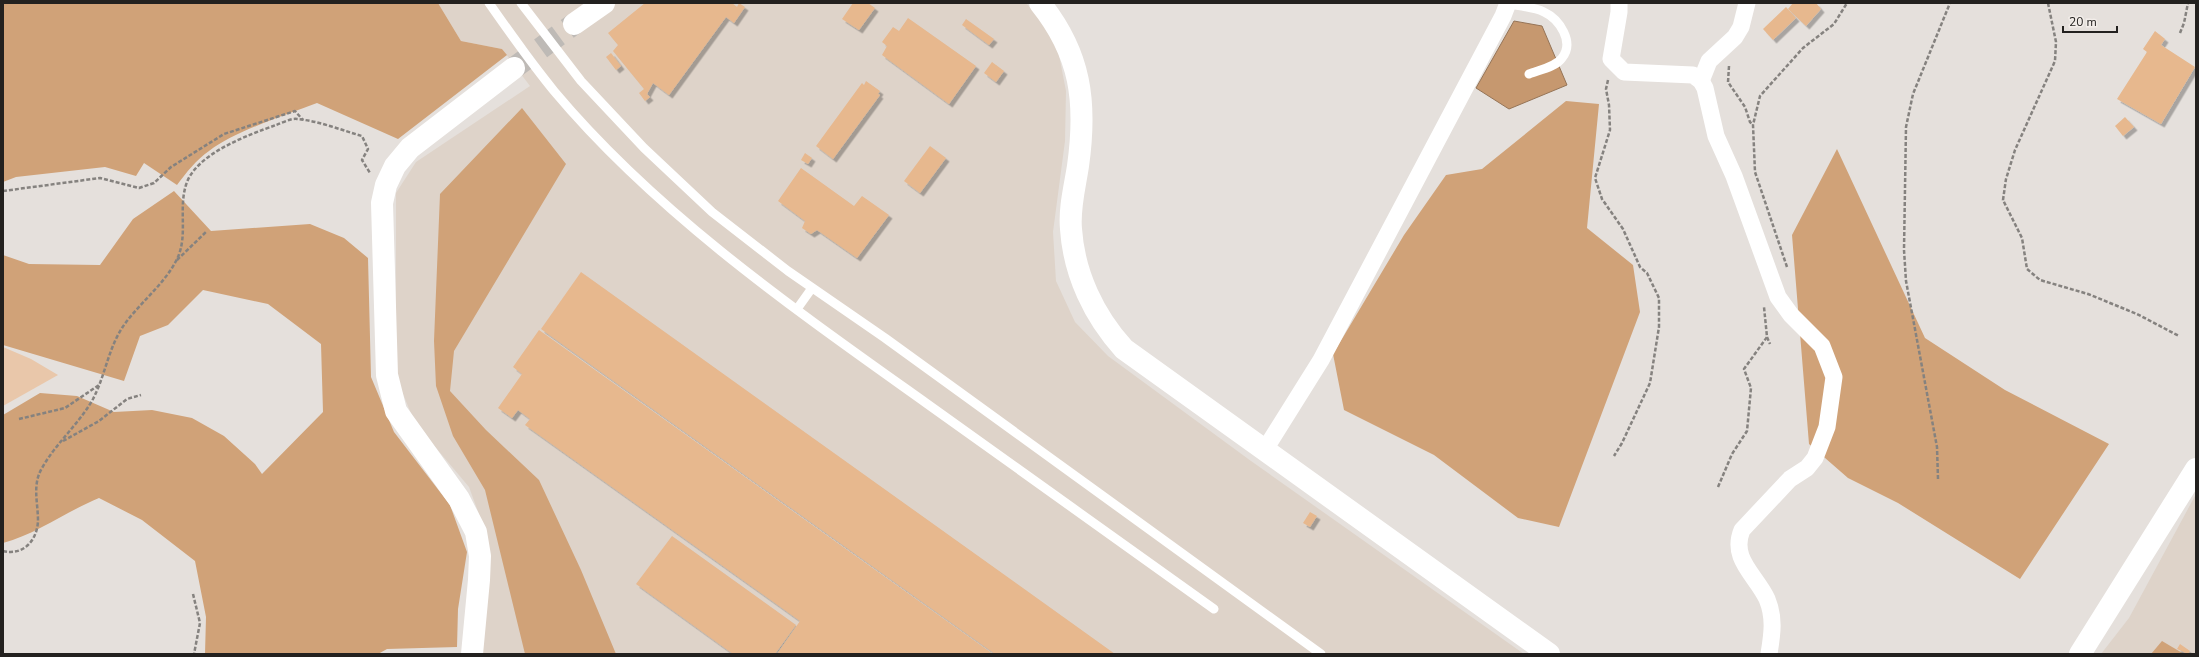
<svg xmlns="http://www.w3.org/2000/svg" width="2199" height="657" font-family="'Nunito Sans',sans-serif">
	<style>
		.built { fill: #ded3c9 }
		.green { fill: #e9c7aa }
		.forest { fill: #d0a278 }
		.water { fill: #c6986f; stroke: #957457 }
		.building { fill: #e7b88e; filter: url(#shadow) }
		.lines { fill: none; stroke-linecap: round; stroke-linejoin: round }
		.secondary-tunnel { stroke: #bebab6; stroke-width: 22; stroke-dasharray: 22 11; stroke-linecap: butt }
		.path { stroke: #85827f; stroke-width: 2.5; stroke-dasharray: 4 2; stroke-linecap: butt }
		.lane { stroke: #fff; stroke-width: 9 }
		.street { stroke: #fff; stroke-width: 17 }
		.secondary { stroke: #fff; stroke-width: 22 }
	</style>
	<defs>
		<filter id="shadow"><feDropShadow dx="3.5" dy="3.5" stdDeviation="0" flood-color="#0004"/></filter>
	</defs>
	<rect width="100%" height="100%" fill="#e5e0dc"/>
	<g class="built">
		<polygon points="438,3 1026,3 1048,27 1059,55 1066,91 1065,141 1053,232 1056,281 1075,322 1108,356 1251,461 1524,654 480,654 488,539 469,487 415,423 396,377 396,193 416,162 530,86 502,49 461,41"/>
		<polygon points="2196,494 2196,654 2101,654 2129,618"/>
	</g>
	<polygon class="green" points="3,347 31,359 58,375 3,406"/>
	<g class="forest">
		<path d="M3 3H438L461 41 502 49 507 55 398 139 317 103C286 115 235 131 209 151 196 160 186 173 177 185L144 163 136 176 105 167 16 177 3 182Z"/>
		<polygon points="1566,101 1599,104 1587,228 1633,265 1640,312 1559,527 1518,518 1434,455 1344,410 1333,354 1404,235 1446,175 1482,169"/>
		<polygon points="522,108 566,164 454,351 450,391 486,430 539,480 581,570 616,654 525,654 485,490 453,436 436,386 434,341 440,194"/>
		<polygon points="1837,149 1925,338 2005,390 2109,444 2020,579 1898,503 1848,478 1809,444 1792,235"/>
		<path d="M174 191 211 231 310 224 344 238 368 258 371 377 394 432 450 505 467 552 458 609 457 647 387 649 378 654H205L206 617 195 561 142 520 99 498C67 511 37 534 3 543V415L40 393 77 396 114 412 152 410 192 418 224 436 255 464 262 474 323 412 321 344 268 304 203 290 168 325 140 336 124 381 3 345V255L29 264 100 265 133 219Z"/>
		<polygon points="2162,641 2184,654 2151,654"/>
	</g>
	<polygon class="water" points="1514,21 1542,26 1567,85 1509,109 1476,88"/>
	<g class="building">
		<polygon points="645,3 732,3 737,7 739,3 745,7 734,23 726,17 669,95 653,83 647,94 650,97 645,101 639,93 644,89 613,51 618,45 608,33"/>
		<polygon points="853,3 868,3 875,8 859,30 842,19"/>
		<polygon points="1793,3 1816,3 1821,9 1806,26 1788,9"/>
		<polygon points="1786,7 1796,18 1773,40 1763,29"/>
		<polygon points="908,18 976,66 949,104 882,55 887,46 882,42 893,27 899,31"/>
		<polygon points="966,19 994,39 989,45 962,25"/>
		<polygon points="2155,31 2165,39 2161,45 2195,67 2161,124 2117,99 2147,52 2143,49"/>
		<polygon points="611,53 621,66 616,70 606,57"/>
		<polygon points="992,62 1004,71 996,82 984,73"/>
		<polygon points="866,81 880,91 878,94 880,95 833,159 816,146 862,83 864,85"/>
		<polygon points="2125,117 2134,127 2123,136 2115,126"/>
		<polygon points="930,146 946,158 920,193 904,181"/>
		<polygon points="805,153 812,158 808,164 801,160"/>
		<polygon points="801,168 854,206 862,196 889,215 857,258 817,230 811,234 802,228 805,221 778,201"/>
		<polygon points="581,272 1115,654 995,654 541,329"/>
		<polygon points="539,330 993,654 777,654 800,621 525,425 530,419 518,410 512,418 498,408 522,374 513,367"/>
		<polygon points="1310,512 1317,516 1310,527 1303,523"/>
		<polygon points="672,536 796,625 775,654 733,654 636,584"/>
		<polygon points="2180,644 2190,651 2188,654 2177,649"/>
	</g>
	<g class="lines">
		<polyline class="secondary-tunnel" points="514,68 574,24"/>
		<g class="path">
			<polyline points="2048,3 2056,42 2055,61 2015,150 2006,179 2003,200 2022,238 2027,269 2040,280 2088,294 2137,314 2179,336"/>
			<polyline points="2180,33 2184,23 2188,3"/>
			<polyline points="1729,66 1728,82 1745,107 1750,122 1753,125"/>
			<polyline points="1608,80 1606,89 1609,105 1610,130 1595,178 1602,199 1623,229 1640,267 1647,273 1659,298 1659,327 1650,383 1622,443 1614,456"/>
			<polyline points="3,191 100,178 139,188 154,183 171,167 224,134 295,111 303,120"/>
			<polyline points="177,260 207,231"/>
			<polyline points="1787,267 1755,172 1753,125 1760,96 1803,48 1834,24 1847,3"/>
			<polyline points="1767,337 1770,344"/>
			<polyline points="19,419 65,408 99,385"/>
			<polyline points="63,441 99,421 127,399 141,395"/>
			<polyline points="1938,479 1937,447 1906,281 1904,250 1906,127 1913,94 1950,3"/>
			<polyline points="1718,487 1732,454 1747,431 1751,388 1744,369 1767,337 1764,307"/>
			<path d="M3 551C23 556 37 541 38 521 38 502 32 485 42 468 56 443 79 424 93 399 105 376 108 350 122 328 138 304 163 286 176 261 189 237 178 210 186 185 195 154 248 135 276 125 282 123 291 118 297 119 319 121 341 130 362 136L368 149 362 160 370 173"/>
			<polyline points="193,594 200,623 194,654"/>
		</g>
		<g class="lane">
			<path d="M489 3C510 33 531 63 554 91 657 214 797 311 926 403 1022 472 1118 540 1214 609"/>
			<polyline points="521,3 581,81 644,148 712,212 788,271 885,338 1321,654"/>
			<path d="M1508 4C1519 6 1534 7 1544 12 1559 19 1575 42 1562 58 1556 67 1539 70 1529 74"/>
			<polyline points="797,309 812,288"/>
		</g>
		<g class="street">
			<path d="M1619 3V12L1611 59 1624 72 1693 75 1701 81 1705 88 1716 136 1734 176 1778 297 1791 315 1822 346 1834 377 1827 427 1815 458 1807 468 1790 479 1742 530C1730 559 1756 575 1767 599 1775 618 1772 635 1769 654"/>
			<polyline points="1701,81 1709,61 1735,37 1741,27 1747,3"/>
			<polyline points="1264,451 1321,360 1503,16 1508,3"/>
		</g>
		<g class="secondary">
			<path d="M1040 3C1081 54 1087 102 1078 166 1075 186 1069 208 1071 229 1074 274 1094 316 1124 349L1549 654"/>
			<polyline points="574,24 604,3"/>
			<polyline points="472,654 479,580 480,556 476,532 459,499 396,411 387,375 382,203 386,185 395,166 410,148 514,68"/>
			<polyline points="2080,654 2196,469"/>
		</g>
	</g>
	<rect width="2199" height="657" fill="none" stroke="#23211f" stroke-width="8"/>
	<path d="M2063 26v6h54v-6" fill="none" stroke="#23211f" stroke-width="2"/>
	<text x="2069" y="26" font-size="12" fill="#23211f" stroke="#f2ede9" stroke-width="3" paint-order="stroke">20 m</text>
</svg>
